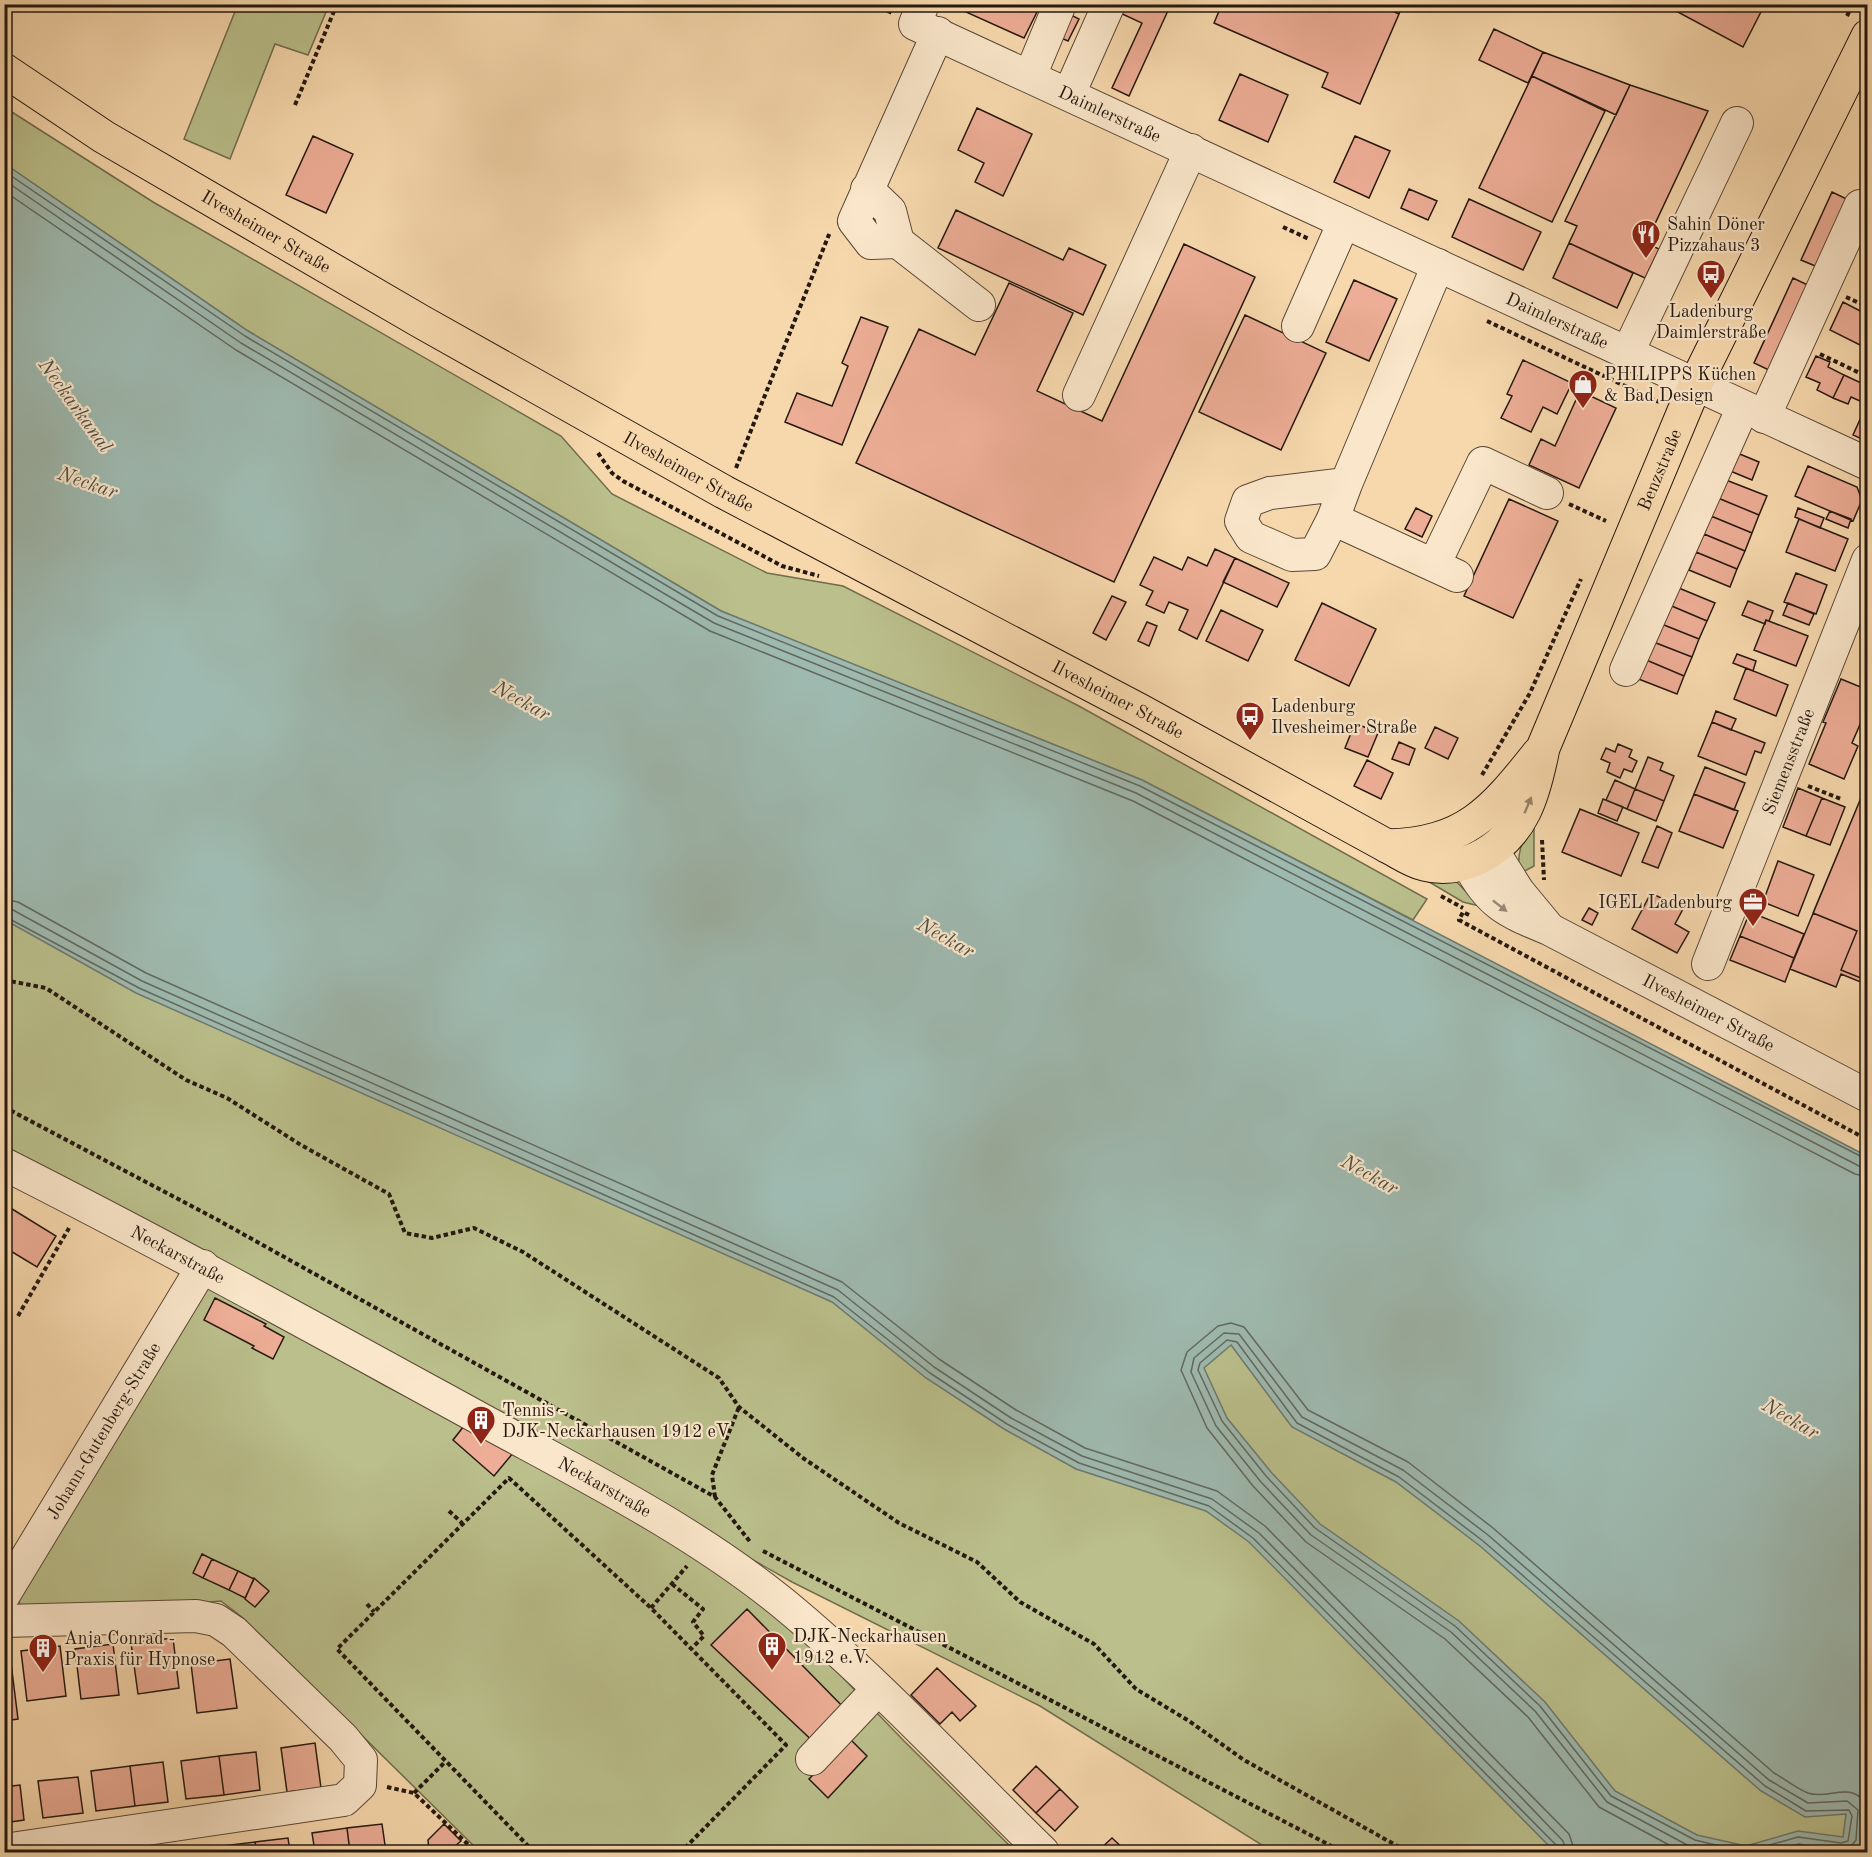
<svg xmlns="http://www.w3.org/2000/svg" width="1872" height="1857" font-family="'Old Standard TT',serif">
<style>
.green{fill:#babf8b;stroke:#706c4d;stroke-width:1.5}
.water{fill:#9eb9af;stroke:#6e796f;stroke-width:1.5;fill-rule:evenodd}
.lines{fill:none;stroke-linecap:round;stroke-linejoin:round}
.shore{stroke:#62685f;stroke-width:1.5}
.building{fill:#edad96;stroke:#25180f;stroke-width:1.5}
.minor-casing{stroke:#5a4836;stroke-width:34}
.major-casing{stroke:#25180f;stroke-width:35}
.path{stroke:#25180f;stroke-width:4;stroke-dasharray:4.5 3;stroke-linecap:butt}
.minor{stroke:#fae6ca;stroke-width:32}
.major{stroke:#f7d8ad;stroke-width:33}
.oneway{fill:#988266}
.oneway2{fill:#9a8976}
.labels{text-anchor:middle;stroke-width:4.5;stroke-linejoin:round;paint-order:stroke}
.street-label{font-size:18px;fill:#25180f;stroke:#fae6ca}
.poi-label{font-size:18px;fill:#25180f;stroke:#fae6ca;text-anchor:start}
.water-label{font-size:20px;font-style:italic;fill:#4f5047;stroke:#fae6ca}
</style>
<rect width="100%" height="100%" fill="#f7d8ad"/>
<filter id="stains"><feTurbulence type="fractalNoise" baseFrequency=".00333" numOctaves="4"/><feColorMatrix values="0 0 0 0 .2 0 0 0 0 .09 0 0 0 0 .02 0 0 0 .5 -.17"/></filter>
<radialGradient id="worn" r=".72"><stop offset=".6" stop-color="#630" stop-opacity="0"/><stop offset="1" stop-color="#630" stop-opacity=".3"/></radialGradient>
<!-- green -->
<path class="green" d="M238,4L329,5L308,55L275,44L230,159L184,139Z
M4,107L153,202L561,436L612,494L767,573L843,586L1077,705L1427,899L1413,920L1142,780L721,611L248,331L5,164Z
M4,565L1867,1339V1852H1273L1040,1706L792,1582L568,1455L5,1151Z
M1534,824V866L1519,874C1517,853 1521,840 1534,824Z
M1409,870L1456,881L1479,906L1463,902Z
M197,1277L384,1385L464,1426L636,1522L768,1600L904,1741L1011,1847L1006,1852H480L243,1618L221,1601L35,1616L20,1608L19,1596Z"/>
<!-- water -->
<path class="water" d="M5,164L248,331L721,611L1142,780L1867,1156V1852H1555L1249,1542L1206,1511L1076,1469L1004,1429L926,1378L832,1302L136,993L5,920ZM1231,1345L1292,1427L1396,1482L1480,1546L1761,1791L1805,1817L1846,1814L1843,1837L1798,1831L1746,1846L1697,1835L1615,1791L1545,1702L1459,1621L1320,1524L1271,1472L1227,1418L1204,1368Z"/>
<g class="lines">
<!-- shore -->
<path class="shore" d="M4,171L245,336L718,616L1140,786L1868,1160
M4,180L241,343L714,623L1136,793L1859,1166L1868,1168
M4,191L236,350L710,631L1133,801L1855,1174L1868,1177
M4,899L18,902L146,973L842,1282L939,1359L1016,1410L1085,1448L1217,1491L1265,1526L1569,1834L1575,1852
M4,908L13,910L142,981L838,1290L934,1367L1011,1418L1082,1456L1212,1499L1259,1533L1517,1793L1563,1841L1566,1852
M4,916L139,988L834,1297L930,1373L1007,1424L1079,1463L1209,1506L1253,1538L1557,1846L1559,1852
M1227,1340L1237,1342L1297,1423L1399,1477L1483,1541L1765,1786L1806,1811L1849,1810L1852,1816L1848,1841L1841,1843L1798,1837L1745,1852L1695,1840L1611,1796L1540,1706L1455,1626L1315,1528L1266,1476L1222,1421L1198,1370L1200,1363Z
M1682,1852L1599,1807L1528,1717L1445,1639L1306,1542L1253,1486L1207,1428L1181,1370L1187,1352L1218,1326L1231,1323L1244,1327L1308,1410L1408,1462L1493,1528L1774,1773C1785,1779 1796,1788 1808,1793C1829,1801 1856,1777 1868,1810
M1714,1852L1691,1847L1607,1802L1535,1711L1451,1632L1311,1535L1261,1482L1216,1426L1191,1372L1194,1358L1224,1333L1239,1334L1302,1417L1403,1470L1488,1535L1769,1780L1808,1803L1847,1801L1858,1810L1856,1840L1849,1849L1840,1851L1799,1844L1771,1852"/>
</g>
<!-- building -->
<path class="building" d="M959,4H1041L1024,38L957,8Z
M1119,4H1171L1129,96L1112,88L1142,23L1116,11Z
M1222,4H1378L1399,14L1360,104L1322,87L1328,73L1214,23Z
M1378,4H1403L1399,14Z
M1663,4H1765L1743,47Z
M1069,14L1079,19L1068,41L1059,37Z
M1494,29L1543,52L1528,83L1479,60Z
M1543,52L1630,85L1616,115L1532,76Z
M1240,74L1288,95L1268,142L1219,120Z
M1532,76L1605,111L1552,222L1479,188Z
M1630,85L1708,111L1646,243L1659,249L1645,278L1569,243L1577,226L1565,221Z
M977,108L1032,134L1003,196L975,182L984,163L958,150Z
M313,136L353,154L326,213L286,195Z
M1355,136L1390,151L1369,198L1334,182Z
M1409,189L1437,201L1428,220L1401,208Z
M1832,192L1851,201L1820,268L1801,260Z
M1469,199L1541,232L1523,270L1452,237Z
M956,210L1063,260L1069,248L1106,265L1083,315L938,248Z
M1569,243L1633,273L1617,308L1553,278Z
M1184,244L1255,277L1114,582L856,463L919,329L975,355L1009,283L1073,313L1037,391L1102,421Z
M1793,278L1812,287L1773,372L1754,363Z
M1354,280L1397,299L1369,361L1326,342Z
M1843,302L1868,315V329L1860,345L1830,330Z
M1245,315L1326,353L1281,450L1199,412Z
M861,317L888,327L842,445L785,422L797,393L832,406L848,366L842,363Z
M1816,356L1830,362L1828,367L1844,375L1833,398L1817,390L1820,383L1806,377Z
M1523,360L1572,383L1557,414L1543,407L1531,432L1501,418L1512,396L1507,394Z
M1844,375L1861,383L1863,378L1868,380L1867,404L1851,397L1848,404L1833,398Z
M1580,391L1616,408L1579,488L1529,465L1541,439L1555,446Z
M1867,404L1868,432L1864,440L1853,435Z
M1730,450L1759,462L1752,480L1723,468Z
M1808,466L1857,487L1862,500L1853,521L1795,496Z
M1726,480L1767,496L1759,515L1718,498Z
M1718,498L1759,515L1752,533L1711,516Z
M1509,499L1558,521L1513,618L1464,596Z
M1416,508L1432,516L1422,537L1405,529Z
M1798,508L1824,518L1820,528L1795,517Z
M1830,511L1851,519L1848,528L1826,519Z
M1711,516L1752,533L1745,551L1704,534Z
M1799,519L1848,539L1835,571L1786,552Z
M1704,534L1745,551L1737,569L1696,552Z
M1215,549L1235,558L1197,639L1179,630L1188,610L1169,602L1164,613L1146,605L1153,591L1140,585L1154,557L1182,570L1188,557L1207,566Z
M1696,552L1737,569L1730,587L1689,570Z
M1235,558L1289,583L1277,607L1223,582Z
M1796,573L1827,585L1816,614L1784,602Z
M1674,586L1715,603L1707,621L1667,604Z
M1112,596L1126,602L1106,640L1093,633Z
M1748,601L1773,611L1769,621L1766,620L1765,624L1742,615Z
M1322,603L1376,629L1349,686L1295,660Z
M1788,603L1814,614L1809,625L1783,615Z
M1667,604L1707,621L1699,639L1659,623Z
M1221,610L1263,630L1248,661L1206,641Z
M1766,620L1808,636L1796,666L1754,650Z
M1147,622L1157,626L1149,646L1138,641Z
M1659,623L1699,639L1692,657L1651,641Z
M1651,641L1692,657L1684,676L1644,659Z
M1737,654L1756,661L1753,671L1733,663Z
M1644,659L1684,676L1677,694L1636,678Z
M1746,668L1788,685L1776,716L1734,699Z
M1841,679L1868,690V706L1852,743L1858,746L1844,779L1809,764L1826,723L1823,722Z
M1716,711L1736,719L1731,730L1712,722Z
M1712,722L1765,743L1761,753L1755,751L1746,775L1698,756Z
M1355,723L1378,733L1368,757L1345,748Z
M1435,727L1458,738L1448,759L1425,748Z
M1399,742L1415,749L1409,765L1392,759Z
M1618,744L1632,750L1629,757L1637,761L1632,772L1624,769L1620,778L1607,772L1610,763L1601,759L1606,748L1615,752Z
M1648,757L1663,763L1660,770L1674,776L1664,801L1635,789Z
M1367,760L1393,773L1381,799L1354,786Z
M1705,767L1745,783L1734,810L1694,794Z
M1615,780L1635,789L1627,809L1606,800Z
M1868,781V985L1841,974L1836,987L1790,969Z
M1868,781V981L1841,970L1857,931L1813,913Z
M1798,788L1822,798L1806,836L1783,827Z
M1635,789L1664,801L1656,821L1627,809Z
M1694,794L1738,811L1723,848L1679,831Z
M1822,798L1845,807L1830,845L1806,836Z
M1603,799L1623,807L1617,821L1598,813Z
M1580,809L1639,833L1621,876L1562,852Z
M1657,826L1672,833L1658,868L1642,862Z
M1778,861L1814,875L1798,916L1763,902Z
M1651,893L1683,909L1675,924L1689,932L1677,953L1632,929Z
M1589,908L1598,913L1592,925L1582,920Z
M1750,912L1804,934L1794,958L1740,936Z
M1740,936L1794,958L1785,982L1730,960Z
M4,1204L56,1236L37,1267L4,1247Z
M215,1298L266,1324L264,1326L284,1337L273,1359L252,1348L254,1346L204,1320Z
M464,1426L513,1453L494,1476L453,1440Z
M202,1554L212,1559L203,1578L193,1573Z
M212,1559L238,1571L229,1590L203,1578Z
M238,1571L254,1579L245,1598L229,1590Z
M254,1578L269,1591L255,1607L245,1599Z
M747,1609L851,1715L819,1747L711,1645Z
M173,1638L179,1688L138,1694L131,1643Z
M113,1644L119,1695L81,1699L75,1649Z
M60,1646L66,1696L27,1701L21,1651Z
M230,1659L237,1708L197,1713L191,1664Z
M11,1663L18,1719L4,1721V1664Z
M937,1668L976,1706L960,1721L952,1712L940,1724L911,1695Z
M849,1738L867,1756L828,1798L809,1779Z
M315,1743L321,1788L287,1792L281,1748Z
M256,1752L260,1790L224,1795L219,1756Z
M219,1756L224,1795L186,1799L181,1761Z
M163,1762L168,1802L135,1806L130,1766Z
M130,1766L135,1806L96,1811L91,1771Z
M1036,1766L1060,1789L1036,1813L1013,1790Z
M78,1777L83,1813L43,1818L38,1781Z
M20,1785L24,1820L4,1823V1787Z
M1060,1789L1078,1807L1055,1831L1036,1813Z
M382,1824L386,1852H350L347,1828Z
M444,1824L461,1841L455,1846V1852H429L428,1840Z
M347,1828L350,1852H315L312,1833Z
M288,1838L290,1852H257L255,1842Z
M1112,1838L1127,1852H1097Z
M255,1842L257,1852H224L223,1846Z"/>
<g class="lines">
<!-- minor casing -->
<g class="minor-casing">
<g id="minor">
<path id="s1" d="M923,4L915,24L1868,464"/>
<path d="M1030,76L1060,4"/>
<path d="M1069,94L1109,4"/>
<path d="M867,189L890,211L898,242L871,243L854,221L938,33"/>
<path d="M898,242L979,305"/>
<path d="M1298,326L1344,222"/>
<path d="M1627,354L1737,123"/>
<path d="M1079,395L1191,150"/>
<path d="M1764,417L1860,206"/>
<path d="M1346,484L1333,519L1315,554L1292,555L1251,537L1241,521L1248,501L1270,493L1346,484L1438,265"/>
<path d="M1333,519L1457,576"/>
<path d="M1434,565L1483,463L1547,493"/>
<path d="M1626,670L1743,407"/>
<path d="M1493,851L1518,891L1547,926"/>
<path id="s2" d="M1468,863C1489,905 1508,912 1549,929L1868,1096"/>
<path id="s3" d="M1708,964L1868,560"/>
<path id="s4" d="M4,1164C164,1245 320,1331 477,1417C581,1474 692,1529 784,1604C876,1680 958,1769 1043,1852"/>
<path id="s5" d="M4,1595L203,1266"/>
<path d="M4,1621L196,1616L216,1620L234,1632L343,1738L361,1760L360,1785L344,1800L4,1850"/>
<path d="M812,1759L878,1689"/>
</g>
</g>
<!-- major casing -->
<g class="major-casing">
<g id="major">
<path id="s6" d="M4,70L104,137L420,321L724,492L1139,710L1387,846C1399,852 1411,861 1424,864C1443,869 1461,866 1478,858C1523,836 1534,794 1543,748L1695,385L1868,36"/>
<path d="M1387,846C1465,844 1492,812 1538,754"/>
</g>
</g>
<!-- path -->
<path class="path" d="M874,4L892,13
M1847,16L1853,4
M295,105L337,4
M1283,227L1309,239
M1846,297L1868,307
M1487,321L1659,402
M1820,354L1868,377
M598,453L612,473L623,481L782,566L819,576
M736,468L830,232
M1569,504L1606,521
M1482,775L1530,693L1581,579
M1808,786L1841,799
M1542,840L1544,880
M1441,896L1463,908
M1469,915L1463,912L1459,920L1868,1140
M4,980L46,988L186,1080L227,1098L301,1145L389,1194L405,1233L432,1238L474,1228L523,1252L719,1378L739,1407L803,1458L899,1523L977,1562L1020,1602L1094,1644L1136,1689L1189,1721L1244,1760L1408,1852
M4,1107L216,1219L715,1497L751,1543
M18,1316L69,1228
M715,1497L712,1475L739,1407
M449,1511L462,1523
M763,1551L1343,1852
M672,1584L703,1609L693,1622L704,1636L691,1649
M367,1604L374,1612
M651,1608L687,1566
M387,1787L414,1793L476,1852
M414,1793L445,1762
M534,1852L337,1649L509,1478L651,1608L786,1745L681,1852"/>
<!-- minor -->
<use href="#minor" class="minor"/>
<!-- major -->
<use href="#major" class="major"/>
</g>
<!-- one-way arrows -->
<defs><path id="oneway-solid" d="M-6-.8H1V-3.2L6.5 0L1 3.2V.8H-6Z" transform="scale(1.5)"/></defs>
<use class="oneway" href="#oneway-solid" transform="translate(1528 805) rotate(-67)"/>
<use class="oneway2" href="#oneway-solid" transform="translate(1500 906) rotate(38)"/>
<!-- icons -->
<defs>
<g id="restaurant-pin" transform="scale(1.5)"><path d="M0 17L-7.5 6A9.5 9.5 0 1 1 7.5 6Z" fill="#8f2418" stroke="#fae6ca"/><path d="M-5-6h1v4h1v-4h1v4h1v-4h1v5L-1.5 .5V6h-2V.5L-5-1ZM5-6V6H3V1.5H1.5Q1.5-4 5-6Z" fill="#fff"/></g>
<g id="bus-pin" transform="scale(1.5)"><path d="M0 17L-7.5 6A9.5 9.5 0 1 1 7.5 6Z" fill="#8f2418" stroke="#fae6ca"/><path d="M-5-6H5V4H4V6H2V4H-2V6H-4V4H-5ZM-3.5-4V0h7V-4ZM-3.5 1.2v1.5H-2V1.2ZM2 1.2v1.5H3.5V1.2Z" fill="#fff"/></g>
<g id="shop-pin" transform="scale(1.5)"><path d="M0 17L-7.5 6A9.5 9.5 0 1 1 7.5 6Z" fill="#8f2418" stroke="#fae6ca"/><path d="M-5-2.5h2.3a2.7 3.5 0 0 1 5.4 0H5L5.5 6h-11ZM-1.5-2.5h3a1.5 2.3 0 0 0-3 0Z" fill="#fff"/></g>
<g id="office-pin" transform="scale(1.5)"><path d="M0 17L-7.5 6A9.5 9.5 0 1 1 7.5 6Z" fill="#8f2418" stroke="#fae6ca"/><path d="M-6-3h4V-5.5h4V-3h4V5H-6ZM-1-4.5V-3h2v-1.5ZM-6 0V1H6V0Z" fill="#fff"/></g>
<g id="building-pin" transform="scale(1.5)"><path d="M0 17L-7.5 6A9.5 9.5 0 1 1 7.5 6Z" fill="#8f2418" stroke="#fae6ca"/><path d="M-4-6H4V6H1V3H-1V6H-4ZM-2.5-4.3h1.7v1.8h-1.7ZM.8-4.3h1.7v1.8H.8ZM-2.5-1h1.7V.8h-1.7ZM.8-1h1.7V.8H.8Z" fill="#fff"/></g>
</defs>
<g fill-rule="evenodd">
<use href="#restaurant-pin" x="1646" y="234"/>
<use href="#bus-pin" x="1711" y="274"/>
<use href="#shop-pin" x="1583" y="384"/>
<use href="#bus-pin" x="1250" y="716"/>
<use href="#office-pin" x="1753" y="902"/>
<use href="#building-pin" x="481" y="1420"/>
<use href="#building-pin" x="772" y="1646"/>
<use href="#building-pin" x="43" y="1648"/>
</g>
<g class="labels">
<!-- street labels -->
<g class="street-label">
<text dy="6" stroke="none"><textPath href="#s1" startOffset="236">Daimlerstraße</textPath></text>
<text dy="6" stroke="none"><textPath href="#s6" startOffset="308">Ilvesheimer Straße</textPath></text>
<text dy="6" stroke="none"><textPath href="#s1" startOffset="729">Daimlerstraße</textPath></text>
<text dy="6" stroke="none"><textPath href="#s6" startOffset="2118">Benzstraße</textPath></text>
<text dy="6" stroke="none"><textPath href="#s6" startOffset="794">Ilvesheimer Straße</textPath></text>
<text dy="6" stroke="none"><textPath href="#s6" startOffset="1280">Ilvesheimer Straße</textPath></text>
<text dy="6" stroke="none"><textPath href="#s3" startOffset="218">Siemensstraße</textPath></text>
<text dy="6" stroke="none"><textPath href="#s2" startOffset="288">Ilvesheimer Straße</textPath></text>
<text dy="6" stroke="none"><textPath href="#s4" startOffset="196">Neckarstraße</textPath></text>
<text dy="6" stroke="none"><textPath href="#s5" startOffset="192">Johann-Gutenberg-Straße</textPath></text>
<text dy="6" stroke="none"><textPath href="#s4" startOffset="682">Neckarstraße</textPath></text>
</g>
<!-- poi labels -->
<g class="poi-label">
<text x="1667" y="230">Sahin Döner<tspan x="1667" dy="21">Pizzahaus 3</tspan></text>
<text x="1711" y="317" text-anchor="middle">Ladenburg<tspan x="1711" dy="21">Daimlerstraße</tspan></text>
<text x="1604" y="380">PHILIPPS Küchen<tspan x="1604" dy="21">&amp; Bad Design</tspan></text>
<text x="1271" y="712">Ladenburg<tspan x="1271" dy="21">Ilvesheimer Straße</tspan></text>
<text x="1732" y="908" text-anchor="end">IGEL Ladenburg</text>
<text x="502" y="1416">Tennis -<tspan x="502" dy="21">DJK-Neckarhausen 1912 eV</tspan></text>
<text x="793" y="1642">DJK-Neckarhausen<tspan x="793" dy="21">1912 e.V.</tspan></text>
<text x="64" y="1644">Anja Conrad -<tspan x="64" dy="21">Praxis für Hypnose</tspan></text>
</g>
<!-- water labels -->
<g class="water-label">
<text transform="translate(76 405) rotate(54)" y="7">Neckarkanal</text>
<text transform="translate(88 482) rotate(19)" y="7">Neckar</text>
<text transform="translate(522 700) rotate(29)" y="7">Neckar</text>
<text transform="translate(946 937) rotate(29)" y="7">Neckar</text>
<text transform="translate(1370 1174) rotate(29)" y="7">Neckar</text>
<text transform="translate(1791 1418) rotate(30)" y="7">Neckar</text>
</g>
</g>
<!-- margin -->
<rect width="1872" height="1857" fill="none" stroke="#f7d8ad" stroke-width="24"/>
<rect x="6" y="6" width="1860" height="1845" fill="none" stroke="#25180f" stroke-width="3"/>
<rect x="12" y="12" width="1848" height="1833" fill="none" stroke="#25180f" stroke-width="1.5"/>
<rect width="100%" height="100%" filter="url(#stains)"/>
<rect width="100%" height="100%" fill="url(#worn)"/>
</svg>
